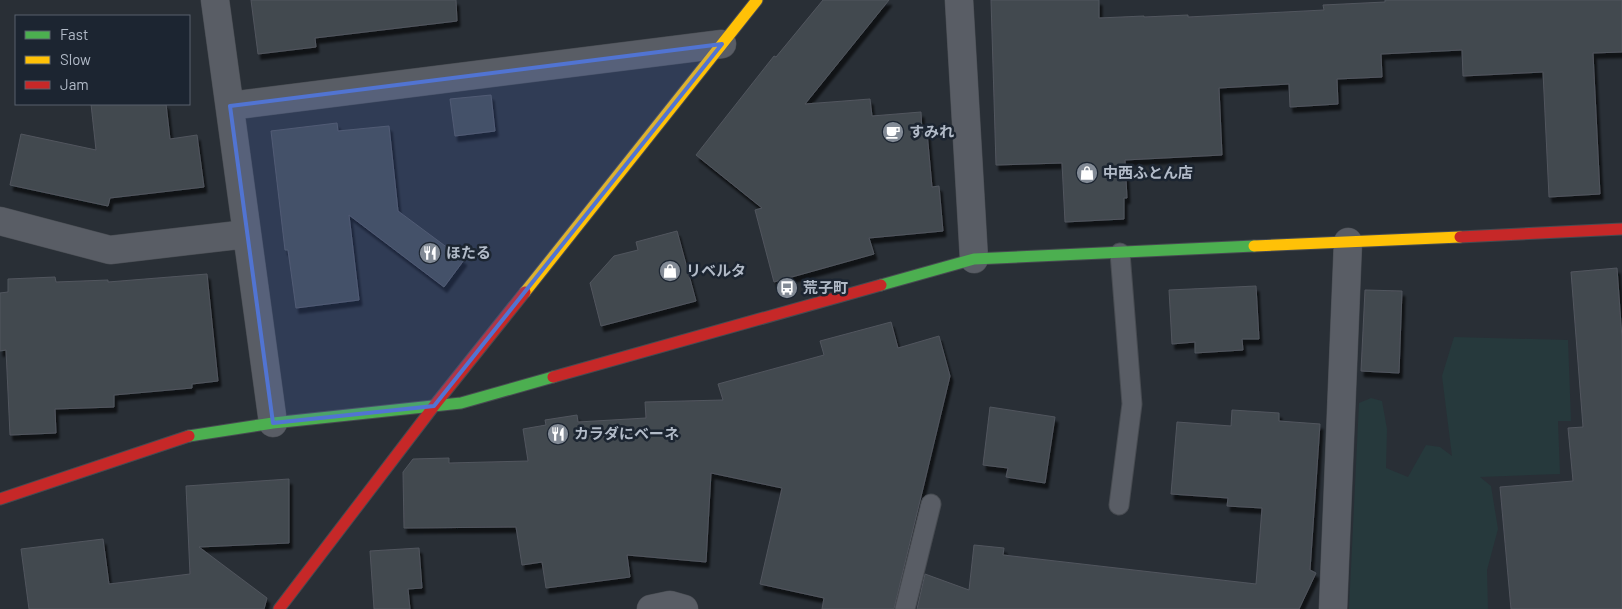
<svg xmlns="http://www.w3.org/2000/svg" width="1622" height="609" font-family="Barlow,'Noto Sans JP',sans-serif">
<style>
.green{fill:#26393c}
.building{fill:#43484f;stroke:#51565e;filter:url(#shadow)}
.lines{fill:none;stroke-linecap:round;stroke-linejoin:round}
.lane-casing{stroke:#474b51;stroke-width:21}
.street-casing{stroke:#474b51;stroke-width:29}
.fast-casing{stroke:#474b51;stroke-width:13}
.slow-casing{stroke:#474b51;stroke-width:13}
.jam-casing{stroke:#474b51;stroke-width:13}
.lane{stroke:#595d65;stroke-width:19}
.street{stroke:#595d65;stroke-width:28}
.fast{stroke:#4caf50;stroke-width:11}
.slow{stroke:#ffc107;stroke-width:11}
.jam{stroke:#c62828;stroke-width:11}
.marked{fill:#5174d2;fill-opacity:0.2;stroke:#5174d2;stroke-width:4;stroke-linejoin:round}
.labels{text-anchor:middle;stroke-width:5;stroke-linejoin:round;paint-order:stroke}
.poi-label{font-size:15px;font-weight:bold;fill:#b2bbc8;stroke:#1c2531;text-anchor:start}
</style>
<defs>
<filter id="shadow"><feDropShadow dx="3" dy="5.5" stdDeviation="1" flood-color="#0009"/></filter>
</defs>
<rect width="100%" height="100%" fill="#292f36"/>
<!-- green -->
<path class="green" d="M1454,337L1568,340L1571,421H1558L1560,474L1480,477L1491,486L1498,529L1487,570L1488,609H1349L1359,403L1371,398L1382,401L1387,429L1386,468L1408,477L1426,445L1440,447L1452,456L1442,376Z"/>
<!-- building -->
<path class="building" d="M251,0H456L457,21L315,38L316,47L258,54Z
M823,0H889L805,104L870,99L872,116L921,112L922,132H927L932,187L939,186L943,231L869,238L874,254L774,282L755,210L762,208L696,155L774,56L776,57Z
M991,0H1099V18L1144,16V17L1188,15V17L1324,10L1323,5L1385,2V0H1622V52L1593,53L1600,194L1549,197L1543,72L1463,76L1462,50L1381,54L1382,77L1337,79L1338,104L1290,107L1289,84L1219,88L1222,155L1125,160L1127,198H1124V219L1065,222L1062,163L996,165Z
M491,95L495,131L455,136L450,99Z
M91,104H166L170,139L197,135L204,187L110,198L108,206L10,185L21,134L96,150Z
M337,123L338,131L389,126L398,211L464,260L444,287L349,215L359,300L296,308L288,250H285L271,131Z
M677,231L696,301L601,326L590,283L614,256L638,250L636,242Z
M1617,268L1622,338V609H1511L1500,487L1573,481L1568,428L1583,427L1571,272Z
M207,274L218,381L192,384V388L114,395V407L55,409L56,433L10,435L6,350L0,351V293L8,292V279L55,277L56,282L108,280V282Z
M1256,286L1259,339H1242L1243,350L1195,353V342L1172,344L1169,290Z
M1365,290L1402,291L1399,373L1361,371Z
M891,322L898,348L939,336L950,376L894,609H822L824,598L760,584L782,488L711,473L706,562L627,555L630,577L546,588L542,562L522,565L516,527L404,528L403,472L413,459L449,458V463L528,461L523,429L546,425L545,420L577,415L578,422L646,418L645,402L723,400L718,384L824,355L820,341Z
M990,407L1055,417L1045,483L1006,477L1008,468L983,465Z
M1232,410L1279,413V421L1320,424L1310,570L1316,573L1299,609H917L925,574L969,590L974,545L1004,548L1003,555L1256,584L1262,508L1227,506L1228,498L1171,494L1177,422L1231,426Z
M289,479V543L199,547L267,598L264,609H29L21,549L103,539L109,584L190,574L186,486Z
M419,548L422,588L408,589L410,609H374L370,551Z"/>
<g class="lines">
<!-- lane casing -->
<g class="lane-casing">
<path id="lane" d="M1119,505L1132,404L1120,253
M905,609L931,504"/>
</g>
<!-- street casing -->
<g class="street-casing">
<path id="street" d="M215,0L273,423
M959,0L974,259
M230,106L722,44
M0,221L110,250L247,234
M651,609L670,605L684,609
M1333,609L1348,242"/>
</g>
<!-- fast casing -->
<g class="fast-casing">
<path id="fast" d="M881,285L974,259L1254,246
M189,436L273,423L461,403L553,377"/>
</g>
<!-- slow casing -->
<g class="slow-casing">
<path id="slow" d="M1254,246L1460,237
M525,292L757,0"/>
</g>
<!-- jam casing -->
<g class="jam-casing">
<path id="jam" d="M1460,237L1622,229
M553,377L881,285
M0,499L189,436
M279,609L434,406L525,292"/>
</g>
<!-- lane -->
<use href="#lane" class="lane"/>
<!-- street -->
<use href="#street" class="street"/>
<!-- fast -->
<use href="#fast" class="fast"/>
<!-- slow -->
<use href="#slow" class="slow"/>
<!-- jam -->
<use href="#jam" class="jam"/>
</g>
<!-- marked area -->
<path class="marked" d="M722,44L434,406L273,423L230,106Z"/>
<!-- icons -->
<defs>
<g id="cafe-disc" transform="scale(1.125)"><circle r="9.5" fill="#828a95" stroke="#1c2531"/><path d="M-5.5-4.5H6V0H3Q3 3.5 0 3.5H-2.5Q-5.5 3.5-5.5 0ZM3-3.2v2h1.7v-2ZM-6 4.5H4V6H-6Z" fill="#fff"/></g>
<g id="shop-disc" transform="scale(1.125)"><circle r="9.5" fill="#828a95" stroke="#1c2531"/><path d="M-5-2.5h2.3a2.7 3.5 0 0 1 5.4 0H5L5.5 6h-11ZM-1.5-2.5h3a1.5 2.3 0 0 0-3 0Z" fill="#fff"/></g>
<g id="restaurant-disc" transform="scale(1.125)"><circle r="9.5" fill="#828a95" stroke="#1c2531"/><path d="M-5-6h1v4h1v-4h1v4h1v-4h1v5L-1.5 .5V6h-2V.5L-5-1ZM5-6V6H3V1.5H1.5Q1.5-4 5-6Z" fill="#fff"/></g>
<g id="bus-disc" transform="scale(1.125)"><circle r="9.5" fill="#828a95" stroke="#1c2531"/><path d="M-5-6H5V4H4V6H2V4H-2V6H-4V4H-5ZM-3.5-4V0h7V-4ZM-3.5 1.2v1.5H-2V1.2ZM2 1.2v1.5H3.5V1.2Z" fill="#fff"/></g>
</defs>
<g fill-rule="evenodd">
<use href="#cafe-disc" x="893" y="132"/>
<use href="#shop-disc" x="1087" y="173"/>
<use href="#restaurant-disc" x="430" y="253"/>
<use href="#shop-disc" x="670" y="271"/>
<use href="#bus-disc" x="787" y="288"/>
<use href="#restaurant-disc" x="558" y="434"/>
</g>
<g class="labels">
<!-- poi labels -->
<g class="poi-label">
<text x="909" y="137">すみれ</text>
<text x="1103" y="178">中西ふとん店</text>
<text x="446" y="258">ほたる</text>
<text x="686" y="276">リベルタ</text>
<text x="803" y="293">荒子町</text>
<text x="574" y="439">カラダにベーネ</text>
</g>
</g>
<!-- legend -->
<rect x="15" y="15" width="175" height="90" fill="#1c2531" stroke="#58616d"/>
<rect x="25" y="31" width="25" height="8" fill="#4caf50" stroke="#58616d"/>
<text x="60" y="40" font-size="15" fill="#b2bbc8">Fast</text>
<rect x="25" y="56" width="25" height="8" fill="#ffc107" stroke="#58616d"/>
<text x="60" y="65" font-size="15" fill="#b2bbc8">Slow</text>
<rect x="25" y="81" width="25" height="8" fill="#c62828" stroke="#58616d"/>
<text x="60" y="90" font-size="15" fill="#b2bbc8">Jam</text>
</svg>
